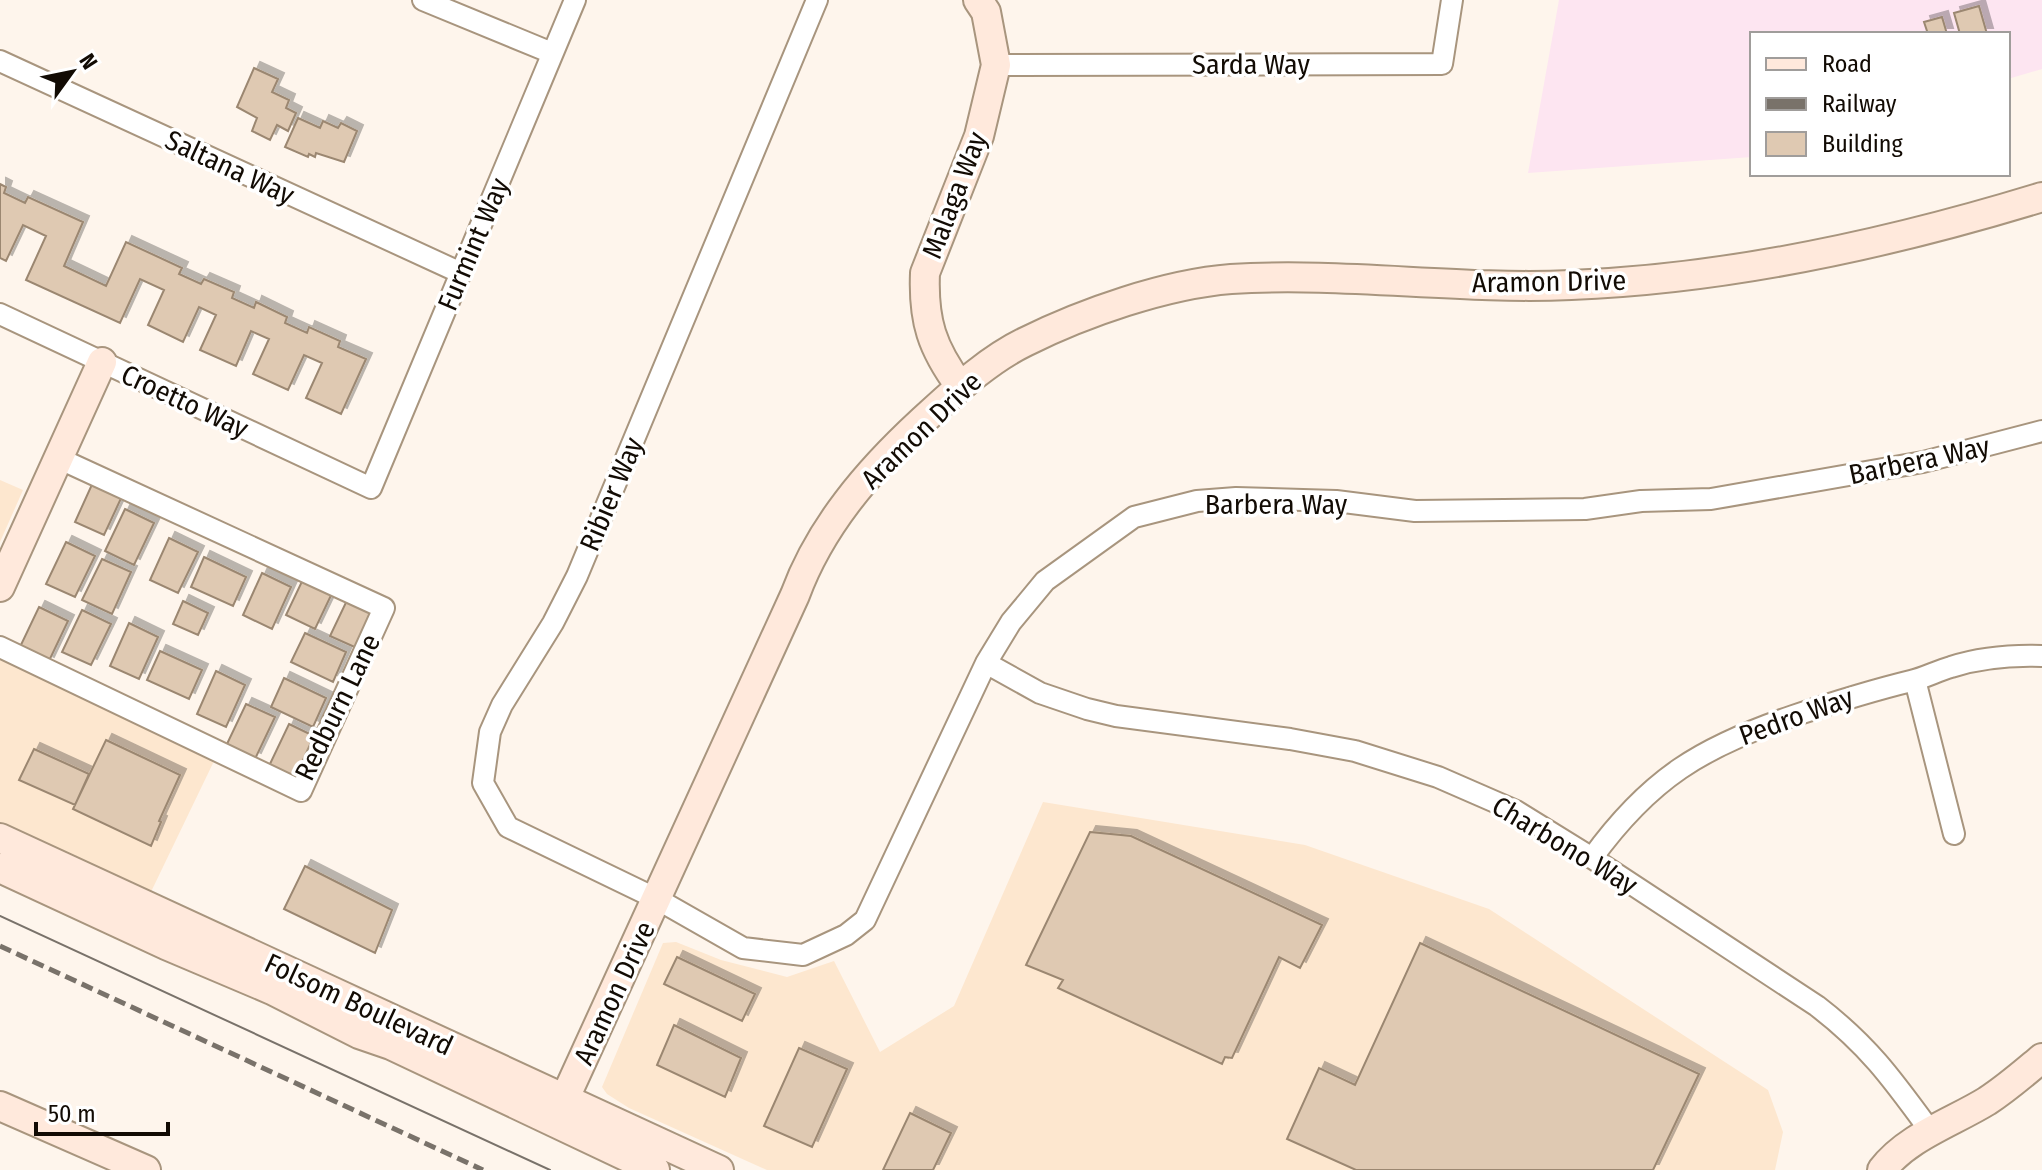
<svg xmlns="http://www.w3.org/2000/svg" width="2042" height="1170" font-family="'Fira Sans Condensed',sans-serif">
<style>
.built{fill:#fde7cf}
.education{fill:#fde5f1}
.building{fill:#dfc9b2;stroke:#9b8771;stroke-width:2;filter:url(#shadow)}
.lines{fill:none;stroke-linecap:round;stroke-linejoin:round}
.street-casing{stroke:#a8957e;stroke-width:24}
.secondary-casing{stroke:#a8957e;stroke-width:32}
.street{stroke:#fff;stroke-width:20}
.secondary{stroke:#ffe9dc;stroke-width:28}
.tram{stroke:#79726a;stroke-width:2}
.rail{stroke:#79726a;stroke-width:5;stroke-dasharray:12 6;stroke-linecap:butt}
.labels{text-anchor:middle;stroke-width:7;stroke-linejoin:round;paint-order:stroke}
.street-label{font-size:28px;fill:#120b04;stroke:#fff}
</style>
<defs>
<filter id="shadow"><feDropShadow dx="6" dy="-6" stdDeviation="0" flood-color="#0004"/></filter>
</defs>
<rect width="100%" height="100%" fill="#fef5ec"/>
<!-- built -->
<path class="built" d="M0,480L23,490L0,542Z
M0,658L215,759L149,896L0,826Z
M1043,802L1305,845L1489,909L1768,1090L1783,1132L1775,1170H767L629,1108L607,1094L602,1087L663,943L676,942L721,960L787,977L834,961L880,1052L954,1006Z"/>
<!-- education -->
<path class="education" d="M1559,0H2042V69L2008,79V34H1752V157L1528,173Z"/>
<!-- building -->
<path class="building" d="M1979,6L1987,34H1960L1954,13Z
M1942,17L1947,34H1928L1924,22Z
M254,68L278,79L272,92L289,100L286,108L296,113L288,131L277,125L270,140L252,131L257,118L237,107Z
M298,118L320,128L323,121L338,128L341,123L357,131L344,162L316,153L315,157L309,154L308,157L285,147Z
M0,184L6,187L4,193L25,203L28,197L83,222L64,266L106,286L126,242L182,268L179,274L201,284L204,279L234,292L232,298L254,308L256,302L287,317L285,323L307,333L309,327L340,341L338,347L366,359L341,414L306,398L322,363L304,355L288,390L253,374L269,339L251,331L236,366L200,350L216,315L199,307L183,342L148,325L164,290L140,279L120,323L26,280L46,236L23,225L6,261L0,258Z
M94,480L123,494L104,535L75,522Z
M125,509L154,523L134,565L105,551Z
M169,538L198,552L178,593L150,580Z
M66,542L95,556L75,597L46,584Z
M204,557L246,577L233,606L191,587Z
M102,559L131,572L112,614L82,600Z
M262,573L291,587L272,629L243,615Z
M306,573L335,587L315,629L286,615Z
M350,594L379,608L359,649L330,636Z
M183,601L208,613L198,635L173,624Z
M39,607L68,621L48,663L19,649Z
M82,610L111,624L91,665L62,652Z
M129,623L158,637L139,679L110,666Z
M305,633L346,652L333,682L291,662Z
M160,651L202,670L189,699L147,680Z
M216,671L245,685L226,727L197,714Z
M284,678L326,698L313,727L271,707Z
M246,704L275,717L255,759L226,746Z
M289,724L318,738L298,779L269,766Z
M106,740L180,775L159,821L161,822L151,846L73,809Z
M34,749L89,774L75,805L19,780Z
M1090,832L1131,836L1322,925L1300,968L1279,957L1232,1058L1225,1057L1222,1064L1058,988L1063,980L1026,965Z
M305,866L392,910L375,953L284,909Z
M1420,943L1699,1074L1653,1170H1356L1287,1139L1319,1068L1355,1085Z
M677,957L755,994L742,1021L664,984Z
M674,1025L741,1058L725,1097L657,1065Z
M799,1048L847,1069L812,1147L764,1126Z
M910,1113L951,1133L933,1170H883Z"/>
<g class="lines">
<!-- street casing -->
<g class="street-casing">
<path id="street" d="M423,0L552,53
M817,0L577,576L553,623L502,705L490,732L483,783L508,827L657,899L743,948L803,955L846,935L865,920L986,663L1011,622L1045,581L1134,517L1197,501L1236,498L1336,501L1415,511L1585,509L1641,501L1711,499L1923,462L2042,431
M0,61L461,273
M996,65L1442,64L1452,0
M0,314L371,488L575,0
M0,647L301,791L384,608L58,458
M986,663L1040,693L1087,709L1116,716L1290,739L1355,751L1438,777L1516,811L1592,858L1817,1006C1869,1046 1893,1080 1931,1132
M1915,680L1954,834
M1592,858C1650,778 1702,747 1793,716C1832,703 1870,691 1911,681C1924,678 1937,671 1951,667C1979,658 2012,655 2042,656"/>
</g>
<!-- secondary casing -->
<g class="secondary-casing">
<path id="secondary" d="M960,386C932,348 923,321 925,273L979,136L996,65L986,12L978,0
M0,587L102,362
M0,838L719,1170
M0,868L166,945L272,990L359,1034L391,1045L655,1170
M0,1106L146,1170
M554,1122L795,595C820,527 868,471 921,422C953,393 986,361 1025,342C1083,313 1166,284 1231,279C1344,272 1458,290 1571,285C1729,279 1892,243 2042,197
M1882,1170C1907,1137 1953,1122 1987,1101C2007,1088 2024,1073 2042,1058"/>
</g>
<!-- street -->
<use href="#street" class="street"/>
<!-- secondary -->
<use href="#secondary" class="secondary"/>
<!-- tram -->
<path class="tram" d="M0,916L550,1170"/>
<!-- rail -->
<path class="rail" d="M0,946L483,1170"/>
</g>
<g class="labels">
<!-- street labels -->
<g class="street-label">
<text x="1251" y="74">Sarda Way</text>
<text transform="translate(230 167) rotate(25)" y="10">Saltana Way</text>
<text transform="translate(954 195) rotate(-69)" y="10">Malaga Way</text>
<text transform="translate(473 244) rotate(-67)" y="10">Furmint Way</text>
<text transform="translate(1549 281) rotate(-1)" y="10">Aramon Drive</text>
<text transform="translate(185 401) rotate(25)" y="10">Croetto Way</text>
<text transform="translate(921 430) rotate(-44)" y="10">Aramon Drive</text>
<text transform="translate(1919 460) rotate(-12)" y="10">Barbera Way</text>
<text transform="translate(611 494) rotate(-67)" y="10">Ribier Way</text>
<text x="1276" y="514">Barbera Way</text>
<text transform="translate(337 707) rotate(-64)" y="10">Redburn Lane</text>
<text transform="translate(1796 716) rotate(-20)" y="10">Pedro Way</text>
<text transform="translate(1565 845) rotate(31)" y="10">Charbono Way</text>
<text transform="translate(614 993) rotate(-65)" y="10">Aramon Drive</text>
<text transform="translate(359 1004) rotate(25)" y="10">Folsom Boulevard</text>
</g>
</g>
<!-- legend -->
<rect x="1750" y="32" width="260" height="144" fill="#ffffff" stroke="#a09d9b" stroke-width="2"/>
<rect x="1766" y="58" width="40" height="12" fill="#ffe9dc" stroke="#a09d9b" stroke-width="2"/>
<text x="1822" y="72" font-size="24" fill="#120b04">Road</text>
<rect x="1766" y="98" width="40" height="12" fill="#79726a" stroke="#a09d9b" stroke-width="2"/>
<text x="1822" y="112" font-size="24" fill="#120b04">Railway</text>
<rect x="1766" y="132" width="40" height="24" fill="#dfc9b2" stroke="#a09d9b" stroke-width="2"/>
<text x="1822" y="152" font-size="24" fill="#120b04">Building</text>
<!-- north arrow -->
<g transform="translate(72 72) rotate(57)" stroke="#ffffff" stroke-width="6" paint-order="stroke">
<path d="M0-6L14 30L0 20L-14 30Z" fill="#120b04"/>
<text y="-12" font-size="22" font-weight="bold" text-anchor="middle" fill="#120b04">N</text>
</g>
<!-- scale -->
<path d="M36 1122v12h132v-12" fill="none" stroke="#120b04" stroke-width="4"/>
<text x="48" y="1122" font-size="24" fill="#120b04" stroke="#ffffff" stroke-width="6" paint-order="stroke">50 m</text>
</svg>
